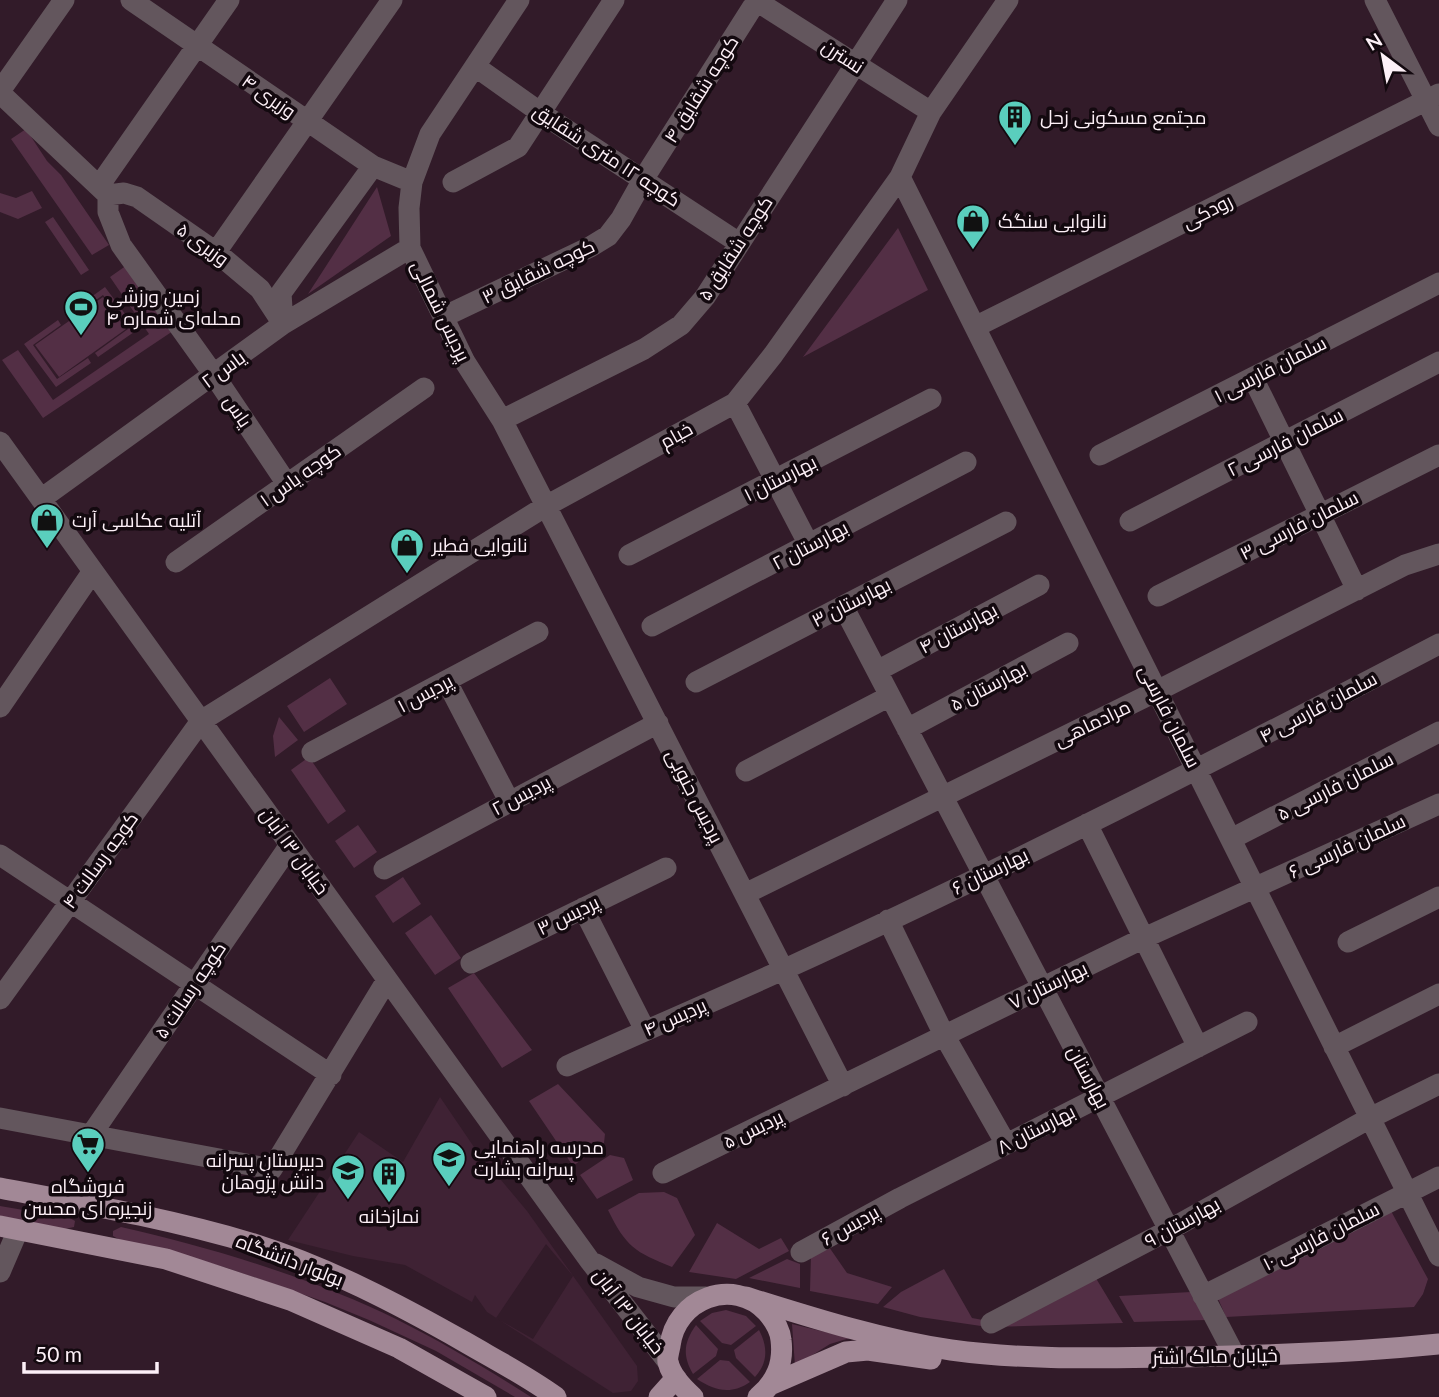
<svg xmlns="http://www.w3.org/2000/svg" width="1439" height="1397" font-family="Lato,Cairo,sans-serif">
<style>
.built{fill:#3f2234;fill-rule:evenodd}
.green{fill:#532f45}
.lines{fill:none;stroke-linecap:round;stroke-linejoin:round}
.minor{stroke:#63565d;stroke-width:21}
.major{stroke:#a28896;stroke-width:21}
.labels{text-anchor:middle;stroke-width:7;stroke-linejoin:round;paint-order:stroke}
.street-label{font-size:19px;fill:#fdf0f7;stroke:#13090f}
.poi-label{font-size:19px;fill:#fdf0f7;stroke:#13090f;text-anchor:start}
</style>
<rect width="100%" height="100%" fill="#321b29"/>
<!-- built -->
<path class="built" d="M440,1097L476,1150L527,1211L637,1366L638,1381L631,1391L613,1393L487,1312L475,1295L472,1302L405,1265L353,1256L288,1240L359,1132L403,1162ZM546,1244L573,1276L533,1339L496,1318Z"/>
<!-- green -->
<path class="green" d="M26,129L47,161L61,175L109,245L92,255L11,139Z
M377,187L391,236L308,294Z
M32,191L42,208L18,219L0,212V193L16,198Z
M53,217L89,270L81,275L45,222Z
M898,228L928,290L803,357Z
M127,265L173,331L43,418L2,360L18,350L53,400L149,334L110,277Z
M105,287L137,330L98,357L95,353L128,329L103,295L69,319L66,315Z
M103,297L126,329L59,377L35,345Z
M58,320L61,325L33,345L57,379L88,358L91,363L56,387L24,344Z
M330,678L347,704L304,732L287,706Z
M279,717L298,740L275,757L273,736Z
M309,757L346,811L328,824L291,770Z
M358,825L377,852L354,868L335,841Z
M403,877L421,904L393,923L375,896Z
M431,915L461,958L435,975L405,933Z
M474,973L532,1050L502,1068L448,988Z
M558,1084L605,1134L604,1143L573,1166L529,1101Z
M610,1155L624,1158L633,1180L597,1199L580,1175Z
M664,1192L677,1198L695,1235L672,1267C635,1252 626,1247 608,1210L639,1193Z
M0,1206L70,1218L75,1221L74,1227L65,1229L0,1216Z
M1391,1211L1428,1279L1423,1294L1414,1307L1226,1317L1217,1296Z
M717,1223L759,1249L781,1238L789,1251L736,1279L689,1272Z
M121,1227C210,1247 315,1279 396,1319C442,1342 487,1369 531,1397H515L436,1351L369,1320L325,1302L227,1268L169,1251L122,1241L113,1236V1231Z
M829,1247L847,1273L892,1287L878,1304L810,1291L811,1255Z
M787,1259L800,1264V1288L749,1278Z
M944,1269L972,1318L983,1320L981,1326L920,1317L883,1307L901,1292Z
M1094,1275L1123,1323L991,1327Z
M1191,1292L1206,1320L1134,1322L1119,1296Z
M726,1310L746,1316L756,1326L731,1345L722,1343L700,1321L712,1313Z
M792,1324L850,1338L830,1344L795,1366Z
M696,1325L718,1349L716,1356L693,1374C682,1355 684,1342 696,1325Z
M759,1330C768,1347 768,1363 755,1377L736,1358L734,1350Z
M720,1360L729,1361L750,1382C731,1395 715,1391 697,1379Z"/>
<g class="lines">
<!-- minor -->
<path class="minor" d="M131,0L373,166L412,182
M519,0L430,134L412,182L409,208L410,248L465,362L502,420L843,1086
M755,0L931,112
M1375,0L1439,126
M476,67L541,113L739,243
M0,91L64,0
M0,93L108,195L124,193L137,197L216,252L260,289L283,324L281,293L373,166
M900,177L1439,1256
M453,182L518,147L614,0
M99,186L229,0
M108,195V212L121,245L214,375L287,484
M216,252L392,0
M443,317L590,247L608,236L621,219L644,178L757,0
M975,327L1439,94
M1253,378L1357,590
M735,403L809,545
M502,420L644,349L681,325L705,297L897,0
M0,442L590,1261L668,1362
M1100,455L1439,283
M41,499L283,324L410,248
M1130,521L1439,362
M629,555L931,399
M176,562L424,388
M1158,596L1439,455
M843,606L1235,1356
M652,626L966,462
M877,671L1039,585
M447,682L509,801
M696,682L1006,522
M0,707L93,571
M907,729L1068,643
M312,752L538,632
M746,771L890,696
M1087,824L1198,1047
M1231,839L1439,732
M0,855L331,1075
M384,869L658,723
M745,894L1157,691L1405,565L1439,554
M583,908L645,1030
M888,920L944,1035L1006,1144
M1348,942L1439,897
M471,963L666,868
M0,999L201,721L546,506L735,403L773,355L900,177L931,112L1008,0
M1334,1047L1439,994
M567,1066C639,1033 712,1002 785,969C1006,868 1223,757 1439,644
M0,1118L272,1169L387,980
M91,1135L290,845
M663,1173L1144,938L1439,804
M801,1252L900,1198L1247,1022
M596,1264L638,1287L674,1297H706
M0,1272L18,1230
M1203,1296L1439,1177
M991,1323L1169,1230L1370,1118L1439,1084"/>
<!-- major -->
<path class="major" d="M0,1188C85,1204 171,1219 254,1244C327,1267 398,1304 465,1342C496,1360 527,1376 556,1397
M0,1226L166,1259L290,1300L399,1348L486,1397
M746,1297C813,1318 882,1340 951,1350C1023,1360 1096,1358 1169,1357C1260,1356 1349,1353 1439,1344
M772,1384L846,1352L868,1350L931,1359
M659,1397L676,1378
M693,1397C683,1388 671,1376 668,1362C667,1358 669,1351 670,1346C675,1299 733,1276 767,1312C774,1320 780,1329 781,1340C784,1364 776,1382 758,1397"/>
</g>
<!-- icons -->
<defs>
<g id="building-pin" transform="scale(1.75)"><path d="M0 17L-7.5 6A9.5 9.5 0 1 1 7.5 6Z" fill="#5acebd" stroke="#13090f"/><path d="M-4-6H4V6H1V3H-1V6H-4ZM-2.5-4.3h1.7v1.8h-1.7ZM.8-4.3h1.7v1.8H.8ZM-2.5-1h1.7V.8h-1.7ZM.8-1h1.7V.8H.8Z" fill="#111"/></g>
<g id="shop-pin" transform="scale(1.75)"><path d="M0 17L-7.5 6A9.5 9.5 0 1 1 7.5 6Z" fill="#5acebd" stroke="#13090f"/><path d="M-5-2.5h2.3a2.7 3.5 0 0 1 5.4 0H5L5.5 6h-11ZM-1.5-2.5h3a1.5 2.3 0 0 0-3 0Z" fill="#111"/></g>
<g id="stadium-pin" transform="scale(1.75)"><path d="M0 17L-7.5 6A9.5 9.5 0 1 1 7.5 6Z" fill="#5acebd" stroke="#13090f"/><path d="M0-5a6.5 5 0 1 0 0 10a6.5 5 0 1 0 0-10ZM-3.5-1.8h7v3.6h-7Z" fill="#111"/></g>
<g id="supermarket-pin" transform="scale(1.75)"><path d="M0 17L-7.5 6A9.5 9.5 0 1 1 7.5 6Z" fill="#5acebd" stroke="#13090f"/><path d="M-6-5.5h2.5l.6 2H6L4.5 2H-2.5L-4.4-4H-6ZM-1.5 3.2a1.3 1.3 0 1 0 .1 0ZM3 3.2a1.3 1.3 0 1 0 .1 0Z" fill="#111"/></g>
<g id="school-pin" transform="scale(1.75)"><path d="M0 17L-7.5 6A9.5 9.5 0 1 1 7.5 6Z" fill="#5acebd" stroke="#13090f"/><path d="M0-5L7-2L0 1L-7-2ZM-4 1L0 2.5L4 1V4Q0 6-4 4Z" fill="#111"/></g>
</defs>
<g fill-rule="evenodd">
<use href="#building-pin" x="1015" y="117"/>
<use href="#shop-pin" x="973" y="221"/>
<use href="#stadium-pin" x="81" y="307"/>
<use href="#shop-pin" x="47" y="520"/>
<use href="#shop-pin" x="407" y="545"/>
<use href="#supermarket-pin" x="88" y="1144"/>
<use href="#school-pin" x="449" y="1158"/>
<use href="#school-pin" x="348" y="1171"/>
<use href="#building-pin" x="389" y="1174"/>
</g>
<g class="labels">
<!-- street labels -->
<g class="street-label">
<text transform="translate(843 56) rotate(33)" y="7">نسترن</text>
<text transform="translate(701 89) rotate(-58)" y="7">کوچه شقایق ۴</text>
<text transform="translate(269 96) rotate(35)" y="7">وزیری ۴</text>
<text transform="translate(607 155) rotate(33)" y="7">کوچه ۱۲ متری شقایق</text>
<text transform="translate(1207 211) rotate(-27)" y="7">رودکی</text>
<text transform="translate(203 244) rotate(36)" y="7">وزیری ۵</text>
<text transform="translate(735 248) rotate(-57)" y="7">کوچه شقایق ۵</text>
<text transform="translate(538 271) rotate(-26)" y="7">کوچه شقایق ۳</text>
<text transform="translate(441 311) rotate(64)" y="7">پردیس شمالی</text>
<text transform="translate(223 369) rotate(-36)" y="7">یاس ۲</text>
<text transform="translate(1270 369) rotate(-27)" y="7">سلمان فارسی ۱</text>
<text transform="translate(238 411) rotate(56)" y="7">یاس</text>
<text transform="translate(676 435) rotate(-29)" y="7">خیام</text>
<text transform="translate(1285 442) rotate(-27)" y="7">سلمان فارسی ۲</text>
<text transform="translate(300 475) rotate(-35)" y="7">کوچه یاس ۱</text>
<text transform="translate(780 478) rotate(-27)" y="7">بهارستان ۱</text>
<text transform="translate(1299 525) rotate(-27)" y="7">سلمان فارسی ۳</text>
<text transform="translate(810 545) rotate(-28)" y="7">بهارستان ۲</text>
<text transform="translate(851 602) rotate(-27)" y="7">بهارستان ۳</text>
<text transform="translate(958 628) rotate(-28)" y="7">بهارستان ۴</text>
<text transform="translate(988 686) rotate(-28)" y="7">بهارستان ۵</text>
<text transform="translate(425 693) rotate(-28)" y="7">پردیس ۱</text>
<text transform="translate(1318 707) rotate(-28)" y="7">سلمان فارسی ۴</text>
<text transform="translate(1170 716) rotate(63)" y="7">سلمان فارسی</text>
<text transform="translate(1092 723) rotate(-26)" y="7">مرادماهی</text>
<text transform="translate(1335 786) rotate(-27)" y="7">سلمان فارسی ۵</text>
<text transform="translate(521 795) rotate(-28)" y="7">پردیس ۲</text>
<text transform="translate(695 796) rotate(63)" y="7">پردیس جنوبی</text>
<text transform="translate(1347 846) rotate(-25)" y="7">سلمان فارسی ۶</text>
<text transform="translate(295 851) rotate(54)" y="7">خیابان ۱۳ آبان</text>
<text transform="translate(100 860) rotate(-54)" y="7">کوچه رسالت ۴</text>
<text transform="translate(990 871) rotate(-26)" y="7">بهارستان ۶</text>
<text transform="translate(568 915) rotate(-26)" y="7">پردیس ۳</text>
<text transform="translate(1048 985) rotate(-26)" y="7">بهارستان ۷</text>
<text transform="translate(190 990) rotate(-56)" y="7">کوچه رسالت ۵</text>
<text transform="translate(675 1017) rotate(-24)" y="7">پردیس ۴</text>
<text transform="translate(1089 1077) rotate(62)" y="7">بهارستان</text>
<text transform="translate(753 1129) rotate(-26)" y="7">پردیس ۵</text>
<text transform="translate(1036 1129) rotate(-27)" y="7">بهارستان ۸</text>
<text transform="translate(1182 1222) rotate(-29)" y="7">بهارستان ۹</text>
<text transform="translate(850 1225) rotate(-29)" y="7">پردیس ۶</text>
<text transform="translate(1321 1236) rotate(-27)" y="7">سلمان فارسی ۱۰</text>
<text transform="translate(290 1260) rotate(21)" y="7">بولوار دانشگاه</text>
<text transform="translate(629 1311) rotate(52)" y="7">خیابان ۱۳ آبان</text>
<text transform="translate(1215 1356) rotate(-1)" y="7">خیابان مالک اشتر</text>
</g>
<!-- poi labels -->
<g class="poi-label">
<text x="1040" y="124">مجتمع مسکونی زحل</text>
<text x="998" y="228">نانوایی سنگک</text>
<text x="106" y="303">زمین ورزشی<tspan x="106" dy="22">محله‌ای شماره ۴</tspan></text>
<text x="72" y="527">آتلیه عکاسی آرت</text>
<text x="432" y="552">نانوایی فطیر</text>
<text x="474" y="1154">مدرسه راهنمایی<tspan x="474" dy="22">پسرانه بشارت</tspan></text>
<text x="324" y="1167" text-anchor="end">دبیرستان پسرانه<tspan x="324" dy="22">دانش پژوهان</tspan></text>
<text x="88" y="1193" text-anchor="middle">فروشگاه<tspan x="88" dy="22">زنجیره ای محسن</tspan></text>
<text x="389" y="1223" text-anchor="middle">نمازخانه</text>
</g>
</g>
<!-- north arrow -->
<g transform="translate(1383 56) rotate(328)" stroke="#13090f" stroke-width="5" paint-order="stroke">
<path d="M0-5L12 26L0 18L-12 26Z" fill="#fdf0f7"/>
<text y="-10" font-size="19" font-weight="bold" text-anchor="middle" fill="#fdf0f7">N</text>
</g>
<!-- scale -->
<path d="M24 1362v10h133v-10" fill="none" stroke="#fdf0f7" stroke-width="3.5"/>
<text x="35" y="1362" font-size="21" fill="#fdf0f7" stroke="#13090f" stroke-width="5" paint-order="stroke">50 m</text>
</svg>
